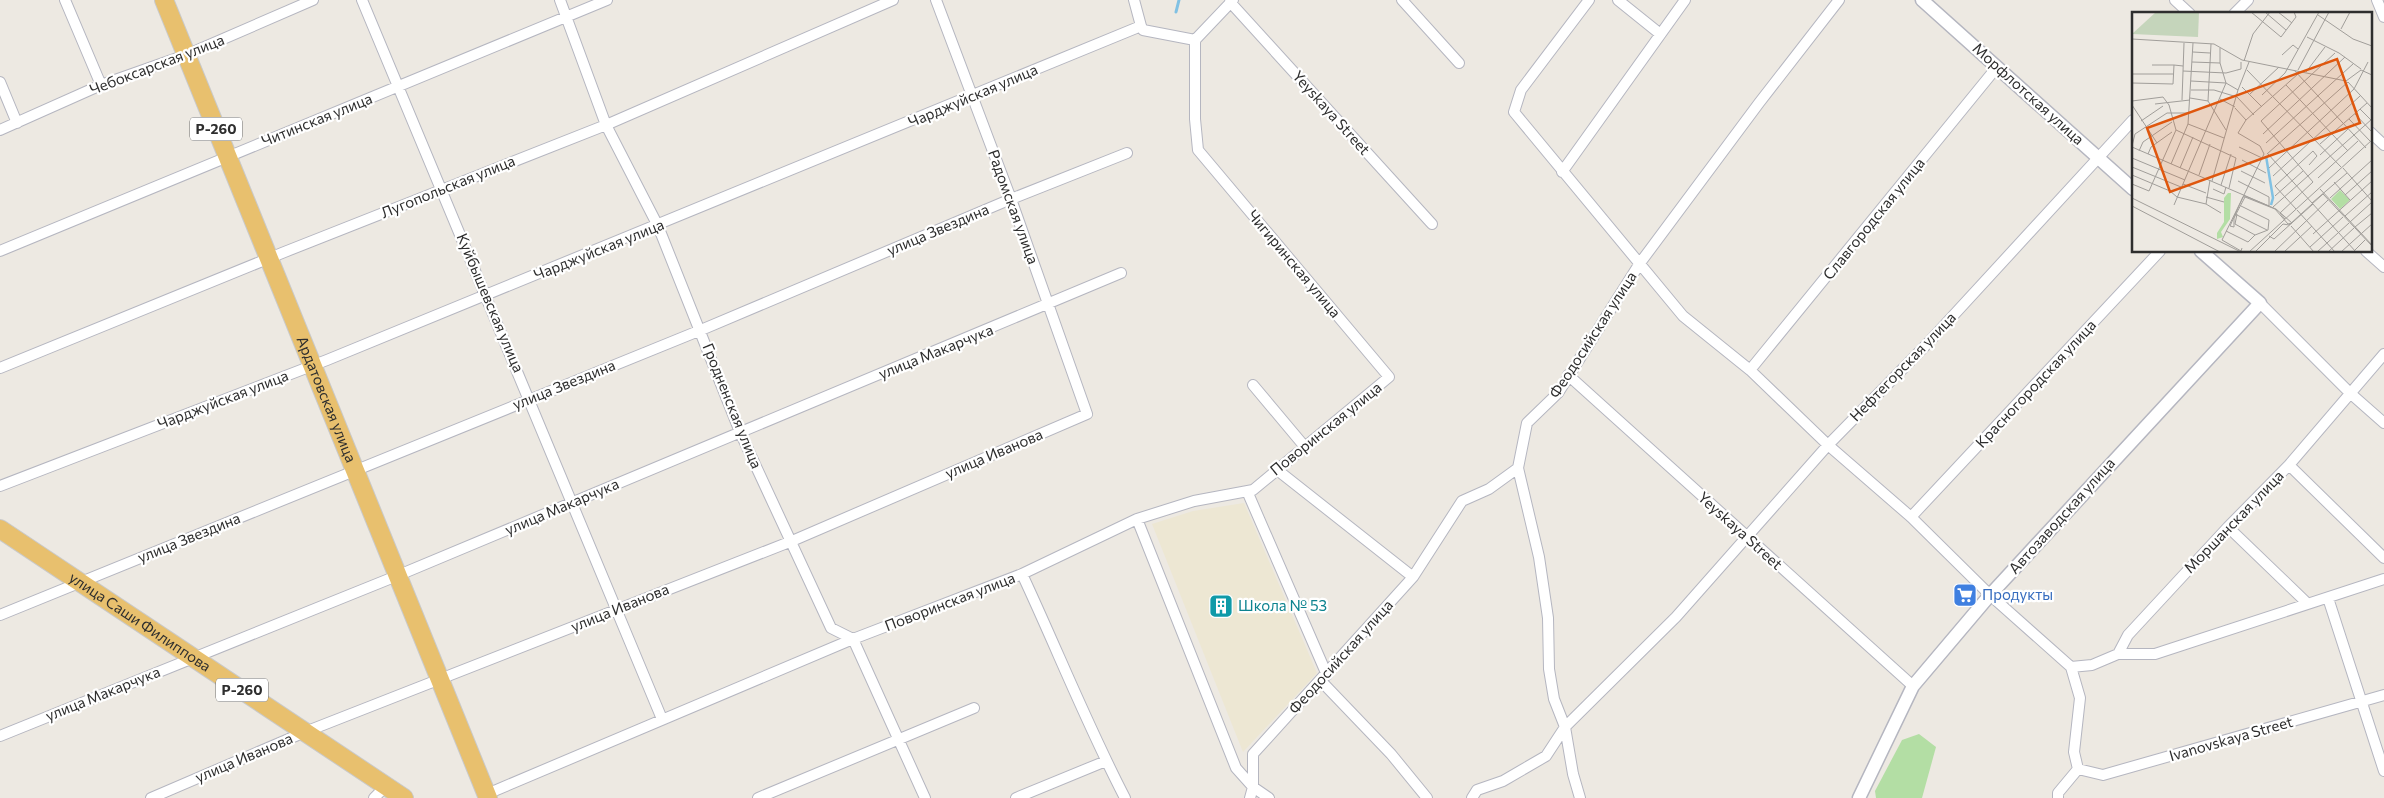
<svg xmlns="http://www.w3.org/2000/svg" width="2384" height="798" font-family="Commissioner,sans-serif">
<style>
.education{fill:#ede7d3}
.green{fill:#b3dea4}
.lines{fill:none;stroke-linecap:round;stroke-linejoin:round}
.stream{stroke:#81c1e3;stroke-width:3}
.minor-casing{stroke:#b5b6c0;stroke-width:12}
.tertiary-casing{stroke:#b5b6c0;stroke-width:15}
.trunk-casing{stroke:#c9c9c9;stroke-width:20}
.minor{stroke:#fff;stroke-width:10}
.tertiary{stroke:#fff;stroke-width:12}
.trunk{stroke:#e8c06e;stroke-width:18}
.labels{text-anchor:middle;stroke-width:4.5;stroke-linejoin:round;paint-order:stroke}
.shield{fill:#fff;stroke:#6d6d6d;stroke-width:1}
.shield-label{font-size:14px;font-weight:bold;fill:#2e2e2e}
.street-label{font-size:15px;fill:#2e2e2e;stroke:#fff}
.shop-label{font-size:15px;fill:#366cbe;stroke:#fff;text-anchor:start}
.culture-label{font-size:15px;fill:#0d838f;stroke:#fff;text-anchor:start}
.inset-river{fill:none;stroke:#81c1e3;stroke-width:2.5}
.inset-road{fill:none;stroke:#a19e9a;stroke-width:1}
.view{fill:#df570e;fill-opacity:0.15;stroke:#df570e;stroke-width:2.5}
.inset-edge{fill:none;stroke:#2e2e2e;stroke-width:2.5}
</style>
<rect width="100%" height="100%" fill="#ede9e2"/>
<!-- education -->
<path class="education" d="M1244,503L1317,673L1243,752L1152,524L1193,511Z"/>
<!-- green -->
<path class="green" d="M1919,734L1936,747L1922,798H1876L1875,791L1902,740Z"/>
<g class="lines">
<!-- stream -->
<path class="stream" d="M1176,12L1179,0"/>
<!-- minor casing -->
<g class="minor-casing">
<path id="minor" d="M65,0L101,85
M362,0L662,719
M560,0L606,125L658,226L740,432L831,628L853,639L925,798
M1134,0L1141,26
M1402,0L1459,63
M1589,0L1521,90L1514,112L1683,316L1750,370L1828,445L1911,517L1990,595L2071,667L2080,698L2074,752L2078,769L2058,793V798
M1618,0L1659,33
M2175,0L2190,14
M2377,0L2384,17
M1230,2L1432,224
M2234,14L2248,0
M0,82L17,123
M0,130L101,85L186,55L313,0
M2370,132L2384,145
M1562,172L1685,0
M0,251L607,0
M2366,251L2384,267
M2260,303L2350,393L2384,423
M0,368L282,253L606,125L893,0
M1750,370L1997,67
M1568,375L1913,686
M1253,385L1305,447
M2289,465L2384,558
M1518,468L1539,557L1548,618L1549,669L1554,699L1565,727L1573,774L1580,798
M1276,469L1413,577
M0,486L327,360L1141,26L1143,30L1195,40
M1247,491L1327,675
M1911,517L2160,251
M1137,519L1236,768L1253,787L1269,798
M2228,527L2307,603
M1022,574C1057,649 1087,725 1125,798
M2328,598L2384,771
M0,615L701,330L1011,199L1127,153
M2118,654H2155L2384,579
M2071,667L2092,665L2118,654L2128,635L2228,527L2289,465L2384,354
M1321,681L1391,754L1427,798
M0,736L399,575L1121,273
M2078,769L2103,775L2384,695
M487,794L853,639L1022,574L1137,519L1194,501L1253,490L1389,377L1198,150L1195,119V40L1233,0
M151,798L305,732L792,541L1087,414L1011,199L936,0
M374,798L386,786
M758,798L974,708
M1016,798L1106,761
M1250,798L1253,787V754L1413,577L1462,501L1489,489L1518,468L1527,423L1558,393L1640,263L1759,103L1839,0
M1472,798L1477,790L1503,781L1546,756L1565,727L1676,617L1828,445L1928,343L2133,120"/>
</g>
<!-- tertiary casing -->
<g class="tertiary-casing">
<path id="tertiary" d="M1922,0L2133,189
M1859,798L1913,686L1990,595L2260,303L2201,251"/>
</g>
<!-- trunk casing -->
<g class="trunk-casing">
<g id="trunk">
<path id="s1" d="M164,0L488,798"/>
<path id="s2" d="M0,529L404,798"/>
</g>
</g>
<!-- minor -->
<use href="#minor" class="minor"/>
<!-- tertiary -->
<use href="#tertiary" class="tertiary"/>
<!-- trunk -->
<use href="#trunk" class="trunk"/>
</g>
<!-- icons -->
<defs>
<g id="supermarket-square" transform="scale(1.25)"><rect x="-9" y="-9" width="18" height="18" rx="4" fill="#3f7fe0" stroke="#fff"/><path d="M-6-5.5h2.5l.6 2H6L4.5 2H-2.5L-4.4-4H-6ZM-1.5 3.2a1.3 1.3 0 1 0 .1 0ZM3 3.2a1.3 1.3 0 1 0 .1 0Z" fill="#fff"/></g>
<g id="building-square" transform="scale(1.25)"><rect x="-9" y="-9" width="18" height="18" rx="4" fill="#0f9aa8" stroke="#fff"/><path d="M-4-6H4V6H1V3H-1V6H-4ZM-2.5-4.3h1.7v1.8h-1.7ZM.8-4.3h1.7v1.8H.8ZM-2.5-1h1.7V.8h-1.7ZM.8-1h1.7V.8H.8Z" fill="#fff"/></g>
</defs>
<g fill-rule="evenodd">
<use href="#supermarket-square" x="1965" y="595"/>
<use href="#building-square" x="1221" y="606"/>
</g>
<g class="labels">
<!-- shield labels -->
<g class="shield">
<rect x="190" y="117.5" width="52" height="23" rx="4"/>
<rect x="216" y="678.5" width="52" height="23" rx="4"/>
</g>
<g class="shield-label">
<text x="216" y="134">Р-260</text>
<text x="242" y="695">Р-260</text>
</g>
<!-- street labels -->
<g class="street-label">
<text transform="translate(157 65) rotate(-21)" y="5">Чебоксарская улица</text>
<text transform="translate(2028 94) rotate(42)" y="5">Морфлотская улица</text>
<text transform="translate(973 96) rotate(-23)" y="5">Чарджуйская улица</text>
<text transform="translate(1331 113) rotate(48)" y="5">Yeyskaya Street</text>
<text transform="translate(317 120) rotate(-22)" y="5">Читинская улица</text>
<text transform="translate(448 187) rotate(-22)" y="5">Лугопольская улица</text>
<text transform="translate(1013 207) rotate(70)" y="5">Радомская улица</text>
<text transform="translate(1874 219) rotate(-51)" y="5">Славгородская улица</text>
<text transform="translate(938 230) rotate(-23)" y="5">улица Звездина</text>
<text transform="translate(599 250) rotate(-22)" y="5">Чарджуйская улица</text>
<text transform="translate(1294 264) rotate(50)" y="5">Чигиринская улица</text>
<text transform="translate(490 303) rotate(67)" y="5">Куйбышевская улица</text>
<text transform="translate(1593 335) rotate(-57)" y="5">Феодосийская улица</text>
<text transform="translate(936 352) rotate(-22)" y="5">улица Макарчука</text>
<text transform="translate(1903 367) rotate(-46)" y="5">Нефтегорская улица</text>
<text transform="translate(2036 384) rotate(-47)" y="5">Красногородская улица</text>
<text transform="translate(564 385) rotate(-22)" y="5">улица Звездина</text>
<text dy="5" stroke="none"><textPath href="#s1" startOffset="431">Ардатовская улица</textPath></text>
<text transform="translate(223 400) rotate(-21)" y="5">Чарджуйская улица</text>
<text transform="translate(732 406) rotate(68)" y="5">Гродненская улица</text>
<text transform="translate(1326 429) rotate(-39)" y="5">Поворинская улица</text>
<text transform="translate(994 454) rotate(-23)" y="5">улица Иванова</text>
<text transform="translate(562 507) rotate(-23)" y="5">улица Макарчука</text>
<text transform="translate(2062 516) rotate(-48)" y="5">Автозаводская улица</text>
<text transform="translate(2234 522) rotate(-46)" y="5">Моршанская улица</text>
<text transform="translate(1740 531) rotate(42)" y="5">Yeyskaya Street</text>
<text transform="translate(189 538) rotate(-22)" y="5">улица Звездина</text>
<text transform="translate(950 602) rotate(-21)" y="5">Поворинская улица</text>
<text transform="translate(620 608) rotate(-22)" y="5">улица Иванова</text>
<text dy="5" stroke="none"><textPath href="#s2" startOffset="168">улица Саши Филиппова</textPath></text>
<text transform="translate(1341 657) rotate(-48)" y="5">Феодосийская улица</text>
<text transform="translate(103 694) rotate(-22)" y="5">улица Макарчука</text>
<text transform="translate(2231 739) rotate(-16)" y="5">Ivanovskaya Street</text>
<text transform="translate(244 758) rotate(-23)" y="5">улица Иванова</text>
</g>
<!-- shop labels -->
<g class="shop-label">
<text x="1982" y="600">Продукты</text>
</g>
<!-- culture labels -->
<g class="culture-label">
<text x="1238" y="611">Школа № 53</text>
</g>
</g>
<!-- overview -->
<g transform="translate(2132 12)">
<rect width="240" height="240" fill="#ede9e2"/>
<path d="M208,178L218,188L208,197L199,187ZM96,181H99L98,207L89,220L91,225L85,227V221L92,210V186Z" fill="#b3dea4"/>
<path d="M24,0H67L66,25L0,22Z" fill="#c5d5bb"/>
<path class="inset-river" d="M134,144L141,186L139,193"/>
<path class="inset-road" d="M119,0L149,25L164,5L162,0M133,0L154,18M146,0L160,11M186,3L221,27L240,34M209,17L218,0M175,25L207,41L229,57M0,27L82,32L110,48L214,69L229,58L240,63M61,40L78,41M150,43L161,33L166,37M112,49L121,22L138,0M60,50L88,51M20,53H42M115,58L209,155M162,58L234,136M166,58L197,0M51,59L94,61L109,57V50M174,60L193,35M0,62H41M59,69L94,71L106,78L80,169M216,70L240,96M0,71L41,72L42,53L51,54M154,73L216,139M110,75L130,95M59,78H82L105,85L122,103M106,78L117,50M118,82L147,55M130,83L153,61L187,0M58,86L76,89L94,118M88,87L103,95M50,88L52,31M0,89L31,85L37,93L44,118L104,146L97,176M76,89L79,32M23,92L58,88M0,93L25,131M103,96L114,108M228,97L240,109M223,102L240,120M217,107L238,129M9,109L31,94M56,112L92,126M131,122L213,45M134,131L221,52M188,132L235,91M0,134L3,122L35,101H57M0,135L137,194M107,135L130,146M7,139L11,130L40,110M16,142L19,135L40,120M135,142L216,70M136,142L224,240M188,143L216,117M0,146L53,168M110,148L134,161M39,152L56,112L61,31M0,155L49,175M48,156L61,125M137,156L222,77L236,50M211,156L240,189M109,159L133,171M0,163L38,179L45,185L74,192L89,201M67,163L78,132M141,164L228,84M186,166L226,129M106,169L137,185V194M202,170L218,188M0,172L17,179L44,118M51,172L74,181M89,173L99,142M81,177L92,182L94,175M188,177L240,233M213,183L240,159M143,184L171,159M74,185L92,190M0,186L109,240M198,186L240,148M180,191L215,161M74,192L78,168M42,193L94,71L88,51V36M0,194L88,240M109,194L137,208L136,218M141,195L240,107M164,197L143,174L181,139L185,144L177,153M165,198L203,240M103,202L135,218M105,202L103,212L123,223L136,218M213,204L240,180M153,207L148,201L181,170L129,109L203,41M218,210L240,190M160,211L144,197L113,184L111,185L98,214L102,215V206L113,185L143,197L156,212L160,211M159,214L182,240M223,215L240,201M94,219L116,230L123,223M181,222L240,169M137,224L142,227L181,192M178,235L211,205M110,236L109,239L90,228L132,142L128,134L106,121L114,108L166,62M117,240L240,128M123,240L151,212L157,213L191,182L240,234M142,240L196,188M152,240L180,214M185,240L217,211M196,240L222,216M209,240L240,212M221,240L233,228"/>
<path class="view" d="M205,47L228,111L38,180L15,116Z"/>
<rect width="240" height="240" class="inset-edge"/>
</g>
</svg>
